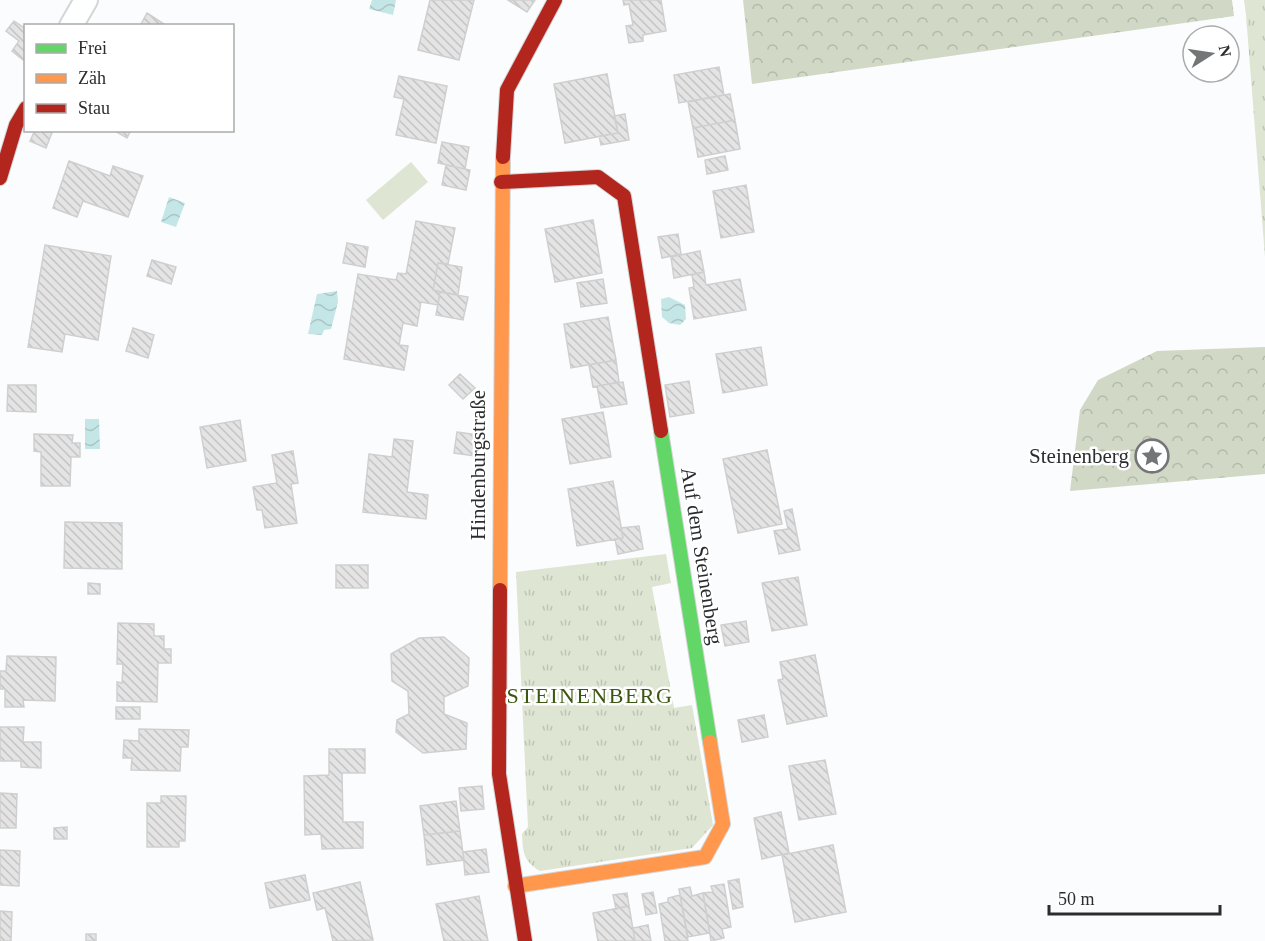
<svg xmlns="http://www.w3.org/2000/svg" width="1265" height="941" font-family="Georgia,serif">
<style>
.grass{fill:url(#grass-tufts)}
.forest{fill:url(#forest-crowns)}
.garden{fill:#dee5d3}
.water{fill:url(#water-waves)}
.building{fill:url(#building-back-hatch);stroke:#d0cfd0;stroke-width:1.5}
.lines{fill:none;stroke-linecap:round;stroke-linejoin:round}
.street-casing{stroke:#d4d5d6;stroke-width:26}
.fast-casing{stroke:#d4d5d6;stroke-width:16}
.slow-casing{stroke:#d4d5d6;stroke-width:16}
.jam-casing{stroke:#d4d5d6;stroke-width:16}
.street{stroke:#feffff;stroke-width:22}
.fast{stroke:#63d668;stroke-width:14}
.slow{stroke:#ff974d;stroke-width:14}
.jam{stroke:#b3261e;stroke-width:14}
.labels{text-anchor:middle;stroke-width:5;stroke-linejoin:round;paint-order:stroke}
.poi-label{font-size:21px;fill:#2b2c2e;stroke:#fff;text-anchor:end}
.street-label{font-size:21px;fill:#2b2c2e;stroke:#fff}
.neighbourhood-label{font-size:22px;letter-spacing:1.5px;fill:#3b5711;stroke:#fff}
</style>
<defs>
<pattern id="grass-tufts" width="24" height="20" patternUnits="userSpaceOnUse" patternTransform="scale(1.5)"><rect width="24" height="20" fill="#dee5d3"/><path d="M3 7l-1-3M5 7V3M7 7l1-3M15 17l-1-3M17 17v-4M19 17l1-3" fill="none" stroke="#bfc5b5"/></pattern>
<pattern id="forest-crowns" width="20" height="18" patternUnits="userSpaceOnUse" patternTransform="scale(1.5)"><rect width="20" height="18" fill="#d1d8c5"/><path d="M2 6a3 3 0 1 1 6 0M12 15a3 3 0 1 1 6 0" fill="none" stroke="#b4baaa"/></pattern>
<pattern id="water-waves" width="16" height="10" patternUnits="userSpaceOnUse" patternTransform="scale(1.5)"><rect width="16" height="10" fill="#c5e6e7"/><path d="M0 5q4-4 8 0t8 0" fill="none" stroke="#a9c5c6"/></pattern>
<pattern id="building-back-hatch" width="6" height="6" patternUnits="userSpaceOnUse" patternTransform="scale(1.5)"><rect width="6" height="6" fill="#e5e4e5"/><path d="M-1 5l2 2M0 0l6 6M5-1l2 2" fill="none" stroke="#c5c4c5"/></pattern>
</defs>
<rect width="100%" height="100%" fill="#fbfcfd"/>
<!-- grass -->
<path class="grass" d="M1244,0H1265V257L1246,15Z
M666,554L671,583L652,587L674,708L692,705L713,825L692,848L540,871C523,861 523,852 522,834L528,827L516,572Z"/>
<!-- forest -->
<path class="forest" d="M743,0H1232L1234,16L752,84Z
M1265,347V474L1070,491L1080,410L1098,380L1157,351Z"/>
<!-- garden -->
<path class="garden" d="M411,162L428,182L383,220L366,200Z"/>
<!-- water -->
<path class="water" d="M372,0H396L393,15L369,9Z
M169,197L185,203L176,227L161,222Z
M337,291L338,302L331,329L324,330L322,335L308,334L317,294Z
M669,297L685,305L686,319L680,325L669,323L662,317L661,299Z
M85,419H99L100,449H85Z"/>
<!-- building -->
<path class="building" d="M430,0H474L459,60L418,50Z
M508,0H535L527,12Z
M623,0H661L666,31L643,35V41L629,43L626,26L633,25L629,4L624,5Z
M147,13L167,26H140Z
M14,21L26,29V56L23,60L12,51L19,41L6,31Z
M719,67L724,95L679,103L674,75Z
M607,74L618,133L565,143L554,84Z
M399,76L447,86L436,143L396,135L404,99L394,97Z
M730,94L735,120L693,128L688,102Z
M625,114L629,140L601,145L599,136L618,133L614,116Z
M735,120L740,149L698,157L693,128Z
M35,130H53L46,148L30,141Z
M113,130H131L127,138Z
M442,142L469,147L465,169L438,163Z
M725,156L728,170L707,174L705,160Z
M69,161L110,176L113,166L143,176L128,217L83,201L77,217L53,208Z
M446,165L470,170L466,190L442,185Z
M746,185L754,232L721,238L713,191Z
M593,220L602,273L555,282L545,229Z
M416,221L455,228L448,264L438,263L433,290L440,292L438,305L421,302L417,326L403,323L399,345L408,346L404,370L344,359L358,274L396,280L398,273L406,274Z
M678,234L681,254L662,258L658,237Z
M347,243L368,247L365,267L343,263Z
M45,245L111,256L98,340L65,334L62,352L28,347Z
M700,251L704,272L674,278L671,257Z
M152,260L176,267L171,284L147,276Z
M438,263L462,267L458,295L433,290Z
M704,272L706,285L740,279L746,310L694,319L689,288L694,287L692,275Z
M603,279L607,303L581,307L577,283Z
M440,292L468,297L463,320L436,315Z
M608,317L616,360L571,368L564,324Z
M133,328L154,335L148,358L126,351Z
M761,347L767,385L723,393L716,354Z
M616,360L619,382L593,387L589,365Z
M460,374L475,388L463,399L449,385Z
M689,381L694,413L670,417L665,385Z
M623,382L627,404L601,408L597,386Z
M8,385H36V412L7,411Z
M603,412L611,457L570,464L562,419Z
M240,420L246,461L207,468L200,427Z
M457,432L478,435L475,456L454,453Z
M34,434L73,435L72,443H80V457H71L70,486H41V452L34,451Z
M394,439L413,441L407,492L428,495L426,519L363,512L369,454L392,457Z
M767,450L782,524L738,533L723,459Z
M293,451L298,483L291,484L297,523L265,528L262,510H257L253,487L277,483L272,455Z
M613,481L623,538L577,546L568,489Z
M792,509L800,550L779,554L774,531L788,529L784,511Z
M65,522L122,523V569L64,568Z
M639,526L643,549L618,554L615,539L623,538L621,528Z
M336,565H368V588H336Z
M798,577L807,625L772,631L762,583Z
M88,583L100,584V594H88Z
M746,621L749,642L725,646L721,625Z
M118,623L154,624V636H164V649H171V663H158L157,702L117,701V682L122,683L123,664H117Z
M444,637L469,658L468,686L444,697V714L467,723L466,749L423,753L396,732L397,720L409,714L408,691L392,681L391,654L419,638Z
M815,655L827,716L787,724L778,680L783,679L780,662Z
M7,656L56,657L55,701L23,700L24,707H5V689H0V671H6Z
M116,707H140V719H116Z
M764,715L768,737L742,742L738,720Z
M0,727H24L23,742H41V768L21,767V761H0Z
M139,729L189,730L188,747H181L180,771L131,770L132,758H123L124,740L139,741Z
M329,749H365V773H342L343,822H363V848L322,849L321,834L305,835L304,776L329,775Z
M825,760L836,814L799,820L789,766Z
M482,786L484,809L461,811L459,788Z
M0,793L17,794L16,828H0Z
M161,796H186L185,841H179V847H147V803H161Z
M456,801L460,831L424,835L420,806Z
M781,812L789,853L762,859L754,818Z
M67,827V839H54V828Z
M460,831L464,860L427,865L424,835Z
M833,845L846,912L795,922L782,855Z
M486,849L489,872L465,875L463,852Z
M0,850L20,851L19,886L0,885Z
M305,875L310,900L270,908L265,883Z
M739,879L743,907L733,909L728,881Z
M360,882L373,940L333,941L325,908L317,910L313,893Z
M724,884L731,927L722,929L724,938L711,941L703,893L713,892L711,886Z
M690,887L692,896L703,893L710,933L688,937L679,889Z
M653,892L657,913L646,915L642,894Z
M627,893L629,906L616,909L613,895Z
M680,895L688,941H665L659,904L668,902V898Z
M479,896L488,941H444L436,904Z
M629,906L635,941H598L593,913Z
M0,911L12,912L11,941H0Z
M648,925L651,941H635L633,928Z
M86,934H96V941H86Z"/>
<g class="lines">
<!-- street casing -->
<g class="street-casing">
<path id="street" d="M71,26L86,0"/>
</g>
<!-- fast casing -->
<g class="fast-casing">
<path id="fast" d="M661,431L710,742"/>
</g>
<!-- slow casing -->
<g class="slow-casing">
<path id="slow" d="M500,590L503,157
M515,886L705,857L723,824L710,742"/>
</g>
<!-- jam casing -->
<g class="jam-casing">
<path id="jam" d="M503,157L507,90L555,0
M0,178L16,125L26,108
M501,182L598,177L624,196L661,431
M500,590L499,774L525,941"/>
</g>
<!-- street -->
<use href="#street" class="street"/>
<!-- fast -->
<use href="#fast" class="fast"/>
<!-- slow -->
<use href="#slow" class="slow"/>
<!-- jam -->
<use href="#jam" class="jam"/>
</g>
<!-- icons -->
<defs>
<g id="sight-ring" transform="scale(1.725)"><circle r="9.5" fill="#fff" stroke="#747576" stroke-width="1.5"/><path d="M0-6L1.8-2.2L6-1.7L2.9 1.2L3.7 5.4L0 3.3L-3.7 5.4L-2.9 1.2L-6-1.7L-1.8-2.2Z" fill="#747576"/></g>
</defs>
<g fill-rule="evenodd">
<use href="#sight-ring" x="1152" y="456"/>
</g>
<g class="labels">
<!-- poi labels -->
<g class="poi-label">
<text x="1129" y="463">Steinenberg</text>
</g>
<!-- street labels -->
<g class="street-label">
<text transform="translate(478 465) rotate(-90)" y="7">Hindenburgstraße</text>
<text transform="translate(702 556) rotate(81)" y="7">Auf dem Steinenberg</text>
</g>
<!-- neighbourhood labels -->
<g class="neighbourhood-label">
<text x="590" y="703">STEINENBERG</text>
</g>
</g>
<!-- legend -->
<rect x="24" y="24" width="210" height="108" fill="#ffffff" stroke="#aaabab" stroke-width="1.5"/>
<rect x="36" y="44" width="30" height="9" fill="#63d668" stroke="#aaabab" stroke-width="1.5"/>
<text x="78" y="54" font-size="18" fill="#2b2c2e">Frei</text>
<rect x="36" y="74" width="30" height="9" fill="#ff974d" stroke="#aaabab" stroke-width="1.5"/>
<text x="78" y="84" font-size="18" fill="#2b2c2e">Zäh</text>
<rect x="36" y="104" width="30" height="9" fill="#b3261e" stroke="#aaabab" stroke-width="1.5"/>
<text x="78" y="114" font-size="18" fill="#2b2c2e">Stau</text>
<!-- north arrow -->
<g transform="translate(1211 54) rotate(78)"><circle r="28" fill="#ffffff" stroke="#aaabab" stroke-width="1.5"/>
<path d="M0-4.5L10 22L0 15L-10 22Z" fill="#747576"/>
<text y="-9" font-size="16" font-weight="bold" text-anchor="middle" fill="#2b2c2e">N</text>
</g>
<!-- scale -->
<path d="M1049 905v9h171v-9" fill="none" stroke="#2b2c2e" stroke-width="3"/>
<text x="1058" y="905" font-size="18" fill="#2b2c2e" stroke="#ffffff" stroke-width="4.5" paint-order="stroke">50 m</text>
</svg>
